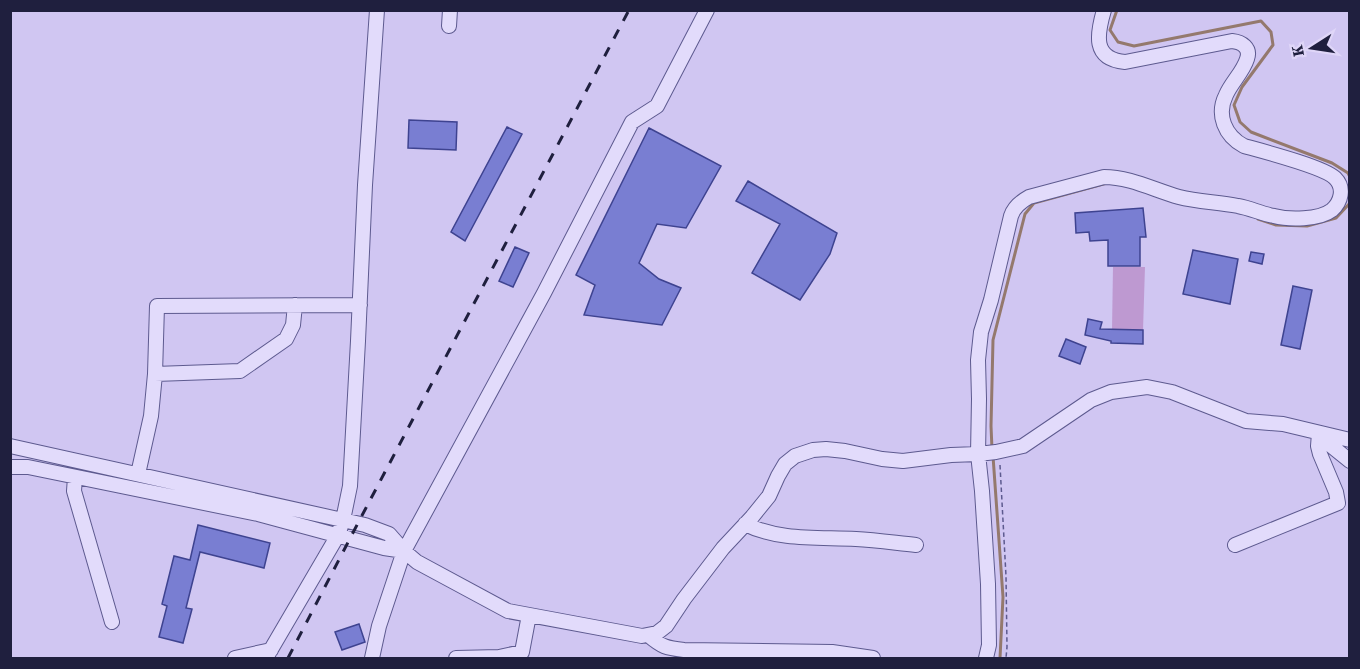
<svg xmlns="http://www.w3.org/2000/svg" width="1360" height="669" font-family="'Source Serif 4',serif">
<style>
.green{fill:#be99d1}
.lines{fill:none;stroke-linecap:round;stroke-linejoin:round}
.stream{stroke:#94796d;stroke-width:3}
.building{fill:#797ed2;stroke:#3e4390;stroke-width:1.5}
.minor-casing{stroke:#5d5a8f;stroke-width:16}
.path{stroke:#5d5a8f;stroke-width:1.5;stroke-dasharray:4.5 3;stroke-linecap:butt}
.minor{stroke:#e2dbfb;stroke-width:14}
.rail{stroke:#1f1f3e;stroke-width:3;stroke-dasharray:10 10;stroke-linecap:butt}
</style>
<rect width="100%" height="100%" fill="#d0c6f2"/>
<!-- green -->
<path class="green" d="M1113,267H1145L1143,330H1112Z"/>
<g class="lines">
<!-- stream -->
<path class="stream" d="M1117,10L1110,30L1118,42L1134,46L1261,21L1271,32L1273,45L1242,87L1234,105L1240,122L1251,132L1332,163L1348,173L1350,177
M1258,219L1276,225L1307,226L1336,218L1350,203
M992,449L991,426L993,340L1025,214L1034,203L1107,183
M993,456L1003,597L1000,658"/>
</g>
<!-- building -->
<path class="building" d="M409,120L457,122L456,150L408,148Z
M507,127L522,134L465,241L451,232Z
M649,128L721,166L686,228L657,224L639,263L659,279L681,288L662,325L584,315L595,285L576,275Z
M748,181L837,233L830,254L800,300L752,273L780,224L736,201Z
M1143,208L1146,237H1140V266H1108V240L1090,241L1089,232L1076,233L1075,213Z
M515,247L529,253L513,287L499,281Z
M1193,250L1238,259L1230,304L1183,294Z
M1251,252L1264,254L1262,264L1249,261Z
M1293,286L1312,290L1300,349L1281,345Z
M1088,319L1102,322L1100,329L1143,330V344L1111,343V341L1085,335Z
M1066,339L1086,347L1080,364L1059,356Z
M198,525L270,543L264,568L200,552L186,608L192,609L183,643L159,637L167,606L162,604L174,556L190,560Z
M359,624L365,642L342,650L335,632Z"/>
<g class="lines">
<!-- minor casing -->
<g class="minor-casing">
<path id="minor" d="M449,26L450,10
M155,374L240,371L286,339L293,325L295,305
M1319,436L1350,461
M10,446L365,525L389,534L404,551L417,562L508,611L642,636L657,633L666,626L684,599L723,548L752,517L769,496L778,476L785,464L795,456L813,450L826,449L845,451L882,459L903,461L951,455L978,454L996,452L1023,446L1091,400L1111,392L1147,387L1172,392L1246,421L1283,424L1350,440
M10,467H28L258,514L384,548L404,551
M138,474L151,416L155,374L157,306L360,305
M75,477L74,491L112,622
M745,524C779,541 819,537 856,539C876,540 896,543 916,545
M1235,545L1338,503L1336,492L1320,454L1318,446L1319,433
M648,635C662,647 666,648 684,650L832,652L873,658
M235,658L271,650
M266,658L338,535L343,520L350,486L358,341L365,185L377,10
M372,658L379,626L404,551L544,293L632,122L657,106L707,10
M456,658L499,657L522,652L529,615
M986,658L989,645L988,584L982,491L978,454L979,399L978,360L981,332L991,300L1011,216C1014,207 1020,202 1029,197L1104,177C1130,177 1154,190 1179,197C1198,202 1219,202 1238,206C1250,208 1262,214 1274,216C1289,220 1319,220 1332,210C1341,202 1345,188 1335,178C1324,167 1262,151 1244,146C1225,136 1216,115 1226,95C1231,83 1243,72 1247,59C1251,48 1242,42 1232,41L1125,62C1092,59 1097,34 1104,10"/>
</g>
<!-- path -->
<path class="path" d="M1000,465L1006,576L1007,647L1006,658"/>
<!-- minor -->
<use href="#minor" class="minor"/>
<!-- rail -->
<path class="rail" d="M288,658L358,523L629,10"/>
</g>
<!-- border -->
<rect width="1360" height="669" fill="none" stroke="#1f1f3e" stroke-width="24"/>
<!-- north arrow -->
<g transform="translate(1312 48) rotate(258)" stroke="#dfd6f8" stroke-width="4.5" paint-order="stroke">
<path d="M0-4.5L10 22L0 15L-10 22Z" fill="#1f1f3e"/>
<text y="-9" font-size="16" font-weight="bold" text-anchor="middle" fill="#1f1f3e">K</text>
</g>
</svg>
